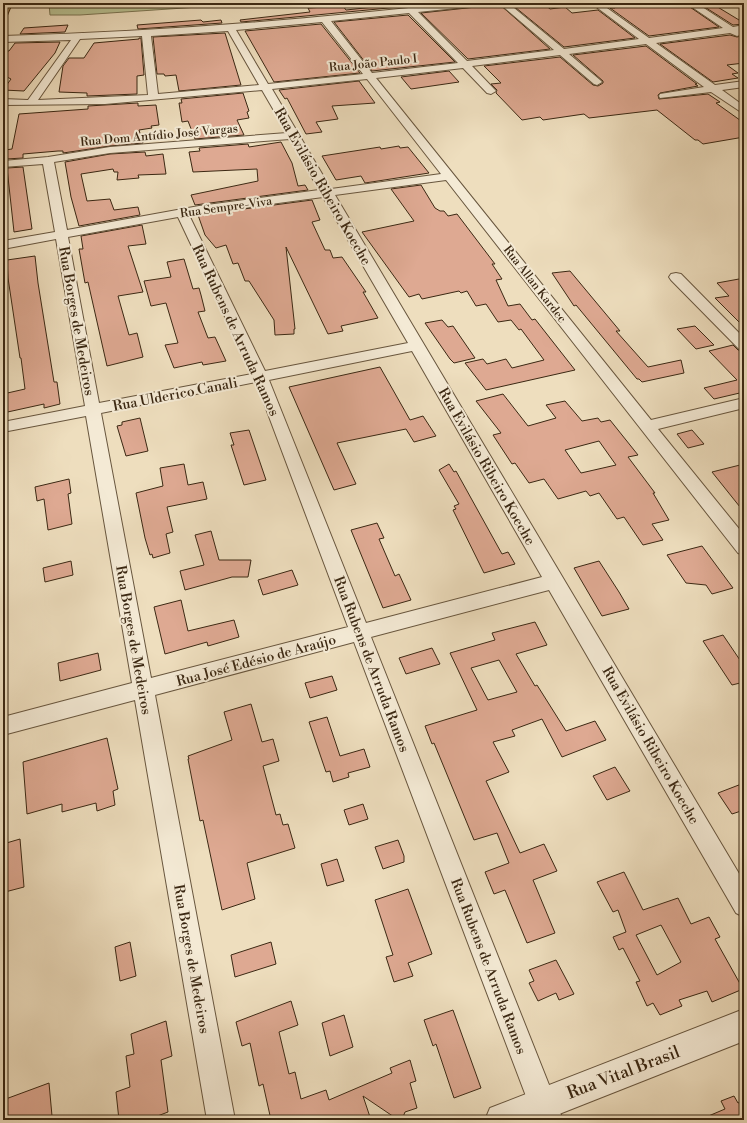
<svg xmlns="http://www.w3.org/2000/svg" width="747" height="1123" font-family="'Libre Bodoni',serif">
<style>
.green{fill:#b8c192;stroke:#7a7452}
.building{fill:#dea992;stroke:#3b2813;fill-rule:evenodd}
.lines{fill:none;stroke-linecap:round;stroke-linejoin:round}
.minor-casing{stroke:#68563e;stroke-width:2}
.tertiary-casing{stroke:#68563e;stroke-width:2}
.primary-casing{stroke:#3b2813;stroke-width:2}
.minor{fill:#f4ead5;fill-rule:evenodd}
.tertiary{fill:#f4ead5;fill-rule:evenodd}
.primary{fill:#e7bf7f;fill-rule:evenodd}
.labels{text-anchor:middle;stroke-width:4;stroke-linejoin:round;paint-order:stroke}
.far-street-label{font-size:12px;fill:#3b2813;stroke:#f4ead5}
.street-label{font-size:14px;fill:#3b2813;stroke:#f4ead5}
.near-street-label{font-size:17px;fill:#3b2813;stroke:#f4ead5}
</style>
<rect width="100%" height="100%" fill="#eedebe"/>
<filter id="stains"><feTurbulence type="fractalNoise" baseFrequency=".005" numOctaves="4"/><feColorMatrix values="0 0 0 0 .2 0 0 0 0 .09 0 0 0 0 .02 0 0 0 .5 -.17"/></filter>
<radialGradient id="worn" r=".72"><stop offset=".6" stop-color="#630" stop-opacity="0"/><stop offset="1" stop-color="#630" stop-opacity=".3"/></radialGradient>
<!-- green -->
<path class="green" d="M51,3H258L80,15H50L49,4Z"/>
<!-- building -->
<path class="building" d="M411,3H440L285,18L241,22L240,20L310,12L308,8L343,6L346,10Z
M481,3H498L550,49L468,59L421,13L476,7Z
M510,3H543L550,9L565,7L572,13L598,10L635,38L564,47Z
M610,3H682V6L687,5L719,27L649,36L610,8H615Z
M711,3L744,23V24L733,25L700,4Z
M408,15L455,62L372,71L334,22Z
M201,20L203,22L221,20L222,23L138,29L137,25Z
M321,24L360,73L274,82L245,31Z
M68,25L65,32L20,34L24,28Z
M742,32H744V63L727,65L738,73L732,74L738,78L713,82L660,44L730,35L737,37L741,36Z
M225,33L241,85L179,91L176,75L165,76L164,74H157L153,37Z
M139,38H141L144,75L137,76V94L87,96V93L59,92L63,66L69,58H84L94,43L139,39Z
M60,42L55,53L24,91L3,90L11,79L3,75V51H9L15,43Z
M646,46L697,84H695L698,86L660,93L658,95L659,99L708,94L720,102L716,103L744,123V137L703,144L698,140H695L657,110L589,118L584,114L543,120L540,117L522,120L496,93L497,90L491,84L501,83L484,66L560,57L593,85L598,86L603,83V81L573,55Z
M449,71L459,82L411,89L401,77Z
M359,81L375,103L332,106L338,119L316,122L322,132L306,134L287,98L285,99L279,90Z
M243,93L249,111L247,112L249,118L237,120L244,135L195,139L188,121L182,122L179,103H182L181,99Z
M138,103V106L156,105L159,125L151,126L152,128L139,130L143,143L110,146L63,153V151H58L23,154V158L6,159L5,150L12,149L19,114L88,109V106Z
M281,142L292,163L298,186L305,185L308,190L195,205L191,195L258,181L257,169L193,172L189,152L200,151L199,148L248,144L249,147Z
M399,146L400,148L408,147L429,173L365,183L361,176L336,180L322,156L380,147L381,149Z
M145,152L146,156L163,154L166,174L138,175L139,178L117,180L118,172H114L113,169L81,174L87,201L110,199L114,210L138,207L140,215L79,226L71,197L65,162L110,154Z
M23,167L32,229L14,232L7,168Z
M421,185L435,208L440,211H444L448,216L457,214L495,264H492L502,279L496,280L508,306L520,304L532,320L535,319L575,370L486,390L465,363L483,359L487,364L506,359L512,368L544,360L521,329L519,330L511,320L498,322L486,304L476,306L467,291L461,293L459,291L422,299L419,294L409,297L362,232L414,221L391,189Z
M312,200L320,220L312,222L325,250H330L333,258L342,257L366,292H363L378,318L341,326L343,331L328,334L286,247L295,329H294V334L275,335L274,320L249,281H245L238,263L233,264L226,245L216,248L205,235L198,215Z
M142,225L146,244L128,246L143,292L118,296L129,335L137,333L143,357L107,366L88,282L85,283L79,249H83L81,236Z
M35,256L38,283L54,382H57L60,404L44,408V404L3,413V394L25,389L21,358H20L8,278L7,260Z
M184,259L193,289L199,288L201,295L205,311L198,312L208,338L215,337L226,361L203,365L202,362L174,368L165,345L178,343L166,303L151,306L144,281L171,277L167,262Z
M570,271L620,331H616L648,367L681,360L684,373L642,382L639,379H637L576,305L574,306L552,273Z
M739,279L744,284V327L715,298L729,296L717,283Z
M442,320L448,327L453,326L475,358L454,363L450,359L425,323Z
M695,326L714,345L696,349L677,329Z
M733,345L738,350L744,351V392L714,399L704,388L737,380L709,351Z
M380,367L410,420L423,416L436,436L414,442L406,429L337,443L356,484L334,490L289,387Z
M503,394L528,426L556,418L546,405L565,401L582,421L598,418L601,422L610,420L638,455L628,457L655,493H653L669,520L652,524L663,540L643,545L624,517L617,519L599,493L590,496L586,491L558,499L544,479L529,483L515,463L512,464L493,435L501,433L476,401ZM599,441L616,465L581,473L565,450Z
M140,418L148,451L126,456L117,426L122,425V422Z
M249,430L266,480L244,485L231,445H234L230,433Z
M692,430L704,444L688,448L677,434Z
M184,464L188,485L203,482L207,499L167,507L173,532L166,534L170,553L153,558L152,554L150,555L145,538L136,493L163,486L160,468Z
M449,464L454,472L456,471L502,554L508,552L515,564L484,573L453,510L456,509L454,506L459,504L439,470Z
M744,464V512L712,472Z
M69,479L71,493L68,494L72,524L48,530L44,499L37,501L35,487Z
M377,523L384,538L379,539L395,576L399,574L411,600L383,608L351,530Z
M211,531L219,560H251L248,577H232L185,590L180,571L204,565L195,535Z
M702,546L716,565L733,588L712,594L706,585L686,583L667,555Z
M71,561L73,575L45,582L43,568Z
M599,561L619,592L629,609L602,616L574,568Z
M292,570L298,585L263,595L258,580Z
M181,600L188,631L234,620L239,637L208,646L207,642L165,654L154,607Z
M535,622L547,645L516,654L535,686L537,685L566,731L595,721L606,740L562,757L542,719L512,730L515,736L493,742L509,772L486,781L520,853L544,844L557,871L533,880L555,933L527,943L505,890L494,894L485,872L509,863L497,833L474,840L434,743L432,744L425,726L477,710L450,653L495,640L492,633ZM499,660L517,692L488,700L471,668Z
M723,635L744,666V682L732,685L703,641Z
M432,648L440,664L406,674L399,658Z
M98,653L101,670L60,681L58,663Z
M332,676L337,690L310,698L305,683Z
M251,704L262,742L273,739L279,761L263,766L276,815L280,814L283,825L288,824L295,848L247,863L255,899L222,910L203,820L200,821L188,759H189L188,756L232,740L224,712Z
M327,717L340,756L364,749L370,767L348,773L349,777L333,782L330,771L326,772L309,722Z
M107,738L118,789L113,791L115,805L97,811L96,803L62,812V804L27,814L23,762Z
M615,767L630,791L607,800L593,776Z
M744,783V810L732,814L718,793Z
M363,804L368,819L349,825L344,810Z
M20,839L24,887L5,892L3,844Z
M398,840L404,856V862L383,869L375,847Z
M337,859L344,881L327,886L321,864Z
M624,872L643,910L678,898L691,924L709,917L720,937L715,939L743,989L712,1002L707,991L679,1000L682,1006L660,1015L653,1003L647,1006L636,982L640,981L623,948L619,950L613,937L626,932L618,910L613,912L597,882ZM661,925L681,962L657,975L636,935Z
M408,889L432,954L408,963L413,976L394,982L386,957L393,955L375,900Z
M130,942L136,976L120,981L115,947Z
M271,942L276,964L235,977L231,955Z
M556,960L574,994L559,1000L556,993L538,1001L529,983L534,981L529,970Z
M291,1001L298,1025L279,1032L289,1074L295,1072L301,1099L326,1090L329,1100L392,1073L390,1068L410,1060L416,1081L410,1083L417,1108L405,1112L403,1117L397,1119L363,1096L371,1120H271L263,1084L259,1086L250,1043L242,1046L236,1022Z
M453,1010L481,1088L454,1098L436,1044L433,1046L424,1020Z
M344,1015L353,1047L330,1056L322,1023Z
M166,1021L172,1056L161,1060L168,1112L147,1120H119L116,1092L130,1087L126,1056L134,1054L131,1034Z
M49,1083L52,1116L42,1120H3V1100Z
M734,1096L738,1103L744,1101V1120H699L725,1109L721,1101Z"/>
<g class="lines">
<!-- minor casing -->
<g class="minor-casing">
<path id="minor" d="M454,3H480L476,6L418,12L467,61L554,50L499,3H508L564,49L639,39L591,3H600L649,38L723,28L686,3H696L733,27L744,25V31H740V35L737,36L730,33L656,43L715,85L744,81V87L722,90L744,106V114L711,92L660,98L659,96L660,94L704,87L646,44L569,54L600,80L602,82L597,85L594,84L560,55L472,66L496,91L491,94L487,93L463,68L376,78L651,420L744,398V408L658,429L744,535V555L738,553L446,180L335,195L744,882V917L736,913L549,590L371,637L563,1120H535L354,642L155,695L235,1120H207L135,700L3,735V717L132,683L86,416L3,432V422L85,406L56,239L3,249V241L55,232L43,164L3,167V161L48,157L110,147L287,133L262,90L105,104L3,105V99L28,100L71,40L3,42V36C154,32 304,20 454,3ZM409,13L458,63L372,73L331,21ZM322,22L363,74L268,84L236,30ZM228,31L259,85L158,94L151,36ZM142,36L148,95L38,100L80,39ZM367,79L441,174L331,189L272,89ZM290,139L319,190L199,206L67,230L54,162L110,153ZM323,197L408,343L265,371L189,215ZM178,217L252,374L99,403L68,237ZM412,351L542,577L366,623L269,380ZM256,382L348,627L151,678L101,413Z
M676,273L681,274L744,338V350L739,349L671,280L669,277L671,274Z"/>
</g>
<!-- tertiary casing -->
<g class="tertiary-casing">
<path id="tertiary" d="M744,1009V1041L544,1120H485L490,1108Z"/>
</g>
<!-- primary casing -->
<g class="primary-casing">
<path id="primary" d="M3,3H12L7,15L3,16Z"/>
</g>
<!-- minor -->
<use href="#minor" class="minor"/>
<!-- tertiary -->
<use href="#tertiary" class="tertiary"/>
<!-- primary -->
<use href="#primary" class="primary"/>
</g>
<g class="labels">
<!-- far-street labels -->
<g class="far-street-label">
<text transform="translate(373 63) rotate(-6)" y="4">Rua João Paulo I</text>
<text transform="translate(159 135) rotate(-5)" y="4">Rua Dom Antídio José Vargas</text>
<text transform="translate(226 207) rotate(-8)" y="4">Rua Sempre-Viva</text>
<text transform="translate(535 284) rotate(52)" y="4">Rua Allan Kardec</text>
</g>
<!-- street labels -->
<g class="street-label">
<text transform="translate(323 186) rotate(60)" y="5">Rua Evilásio Ribeiro Koeche</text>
<text transform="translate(77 321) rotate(80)" y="5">Rua Borges de Medeiros</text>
<text transform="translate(236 330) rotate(65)" y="5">Rua Rubens de Arruda Ramos</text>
<text transform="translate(175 394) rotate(-11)" y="5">Rua Ulderico Canali</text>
<text transform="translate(487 466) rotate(60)" y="5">Rua Evilásio Ribeiro Koeche</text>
<text transform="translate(134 640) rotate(80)" y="5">Rua Borges de Medeiros</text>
<text transform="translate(256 660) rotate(-15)" y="5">Rua José Edésio de Araújo</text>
<text transform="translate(372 664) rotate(69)" y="5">Rua Rubens de Arruda Ramos</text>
<text transform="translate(651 745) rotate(60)" y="5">Rua Evilásio Ribeiro Koeche</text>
<text transform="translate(192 959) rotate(80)" y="5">Rua Borges de Medeiros</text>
<text transform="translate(489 966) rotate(69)" y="5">Rua Rubens de Arruda Ramos</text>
</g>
<!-- near-street labels -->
<g class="near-street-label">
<text transform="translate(623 1072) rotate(-21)" y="6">Rua Vital Brasil</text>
</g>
</g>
<!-- margin -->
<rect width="747" height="1123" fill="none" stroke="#eedebe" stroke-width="16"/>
<rect x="4" y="4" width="739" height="1115" fill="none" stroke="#3b2813" stroke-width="2"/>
<rect x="8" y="8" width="731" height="1107" fill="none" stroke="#3b2813"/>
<rect width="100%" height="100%" filter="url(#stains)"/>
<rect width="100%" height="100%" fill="url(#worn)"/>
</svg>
